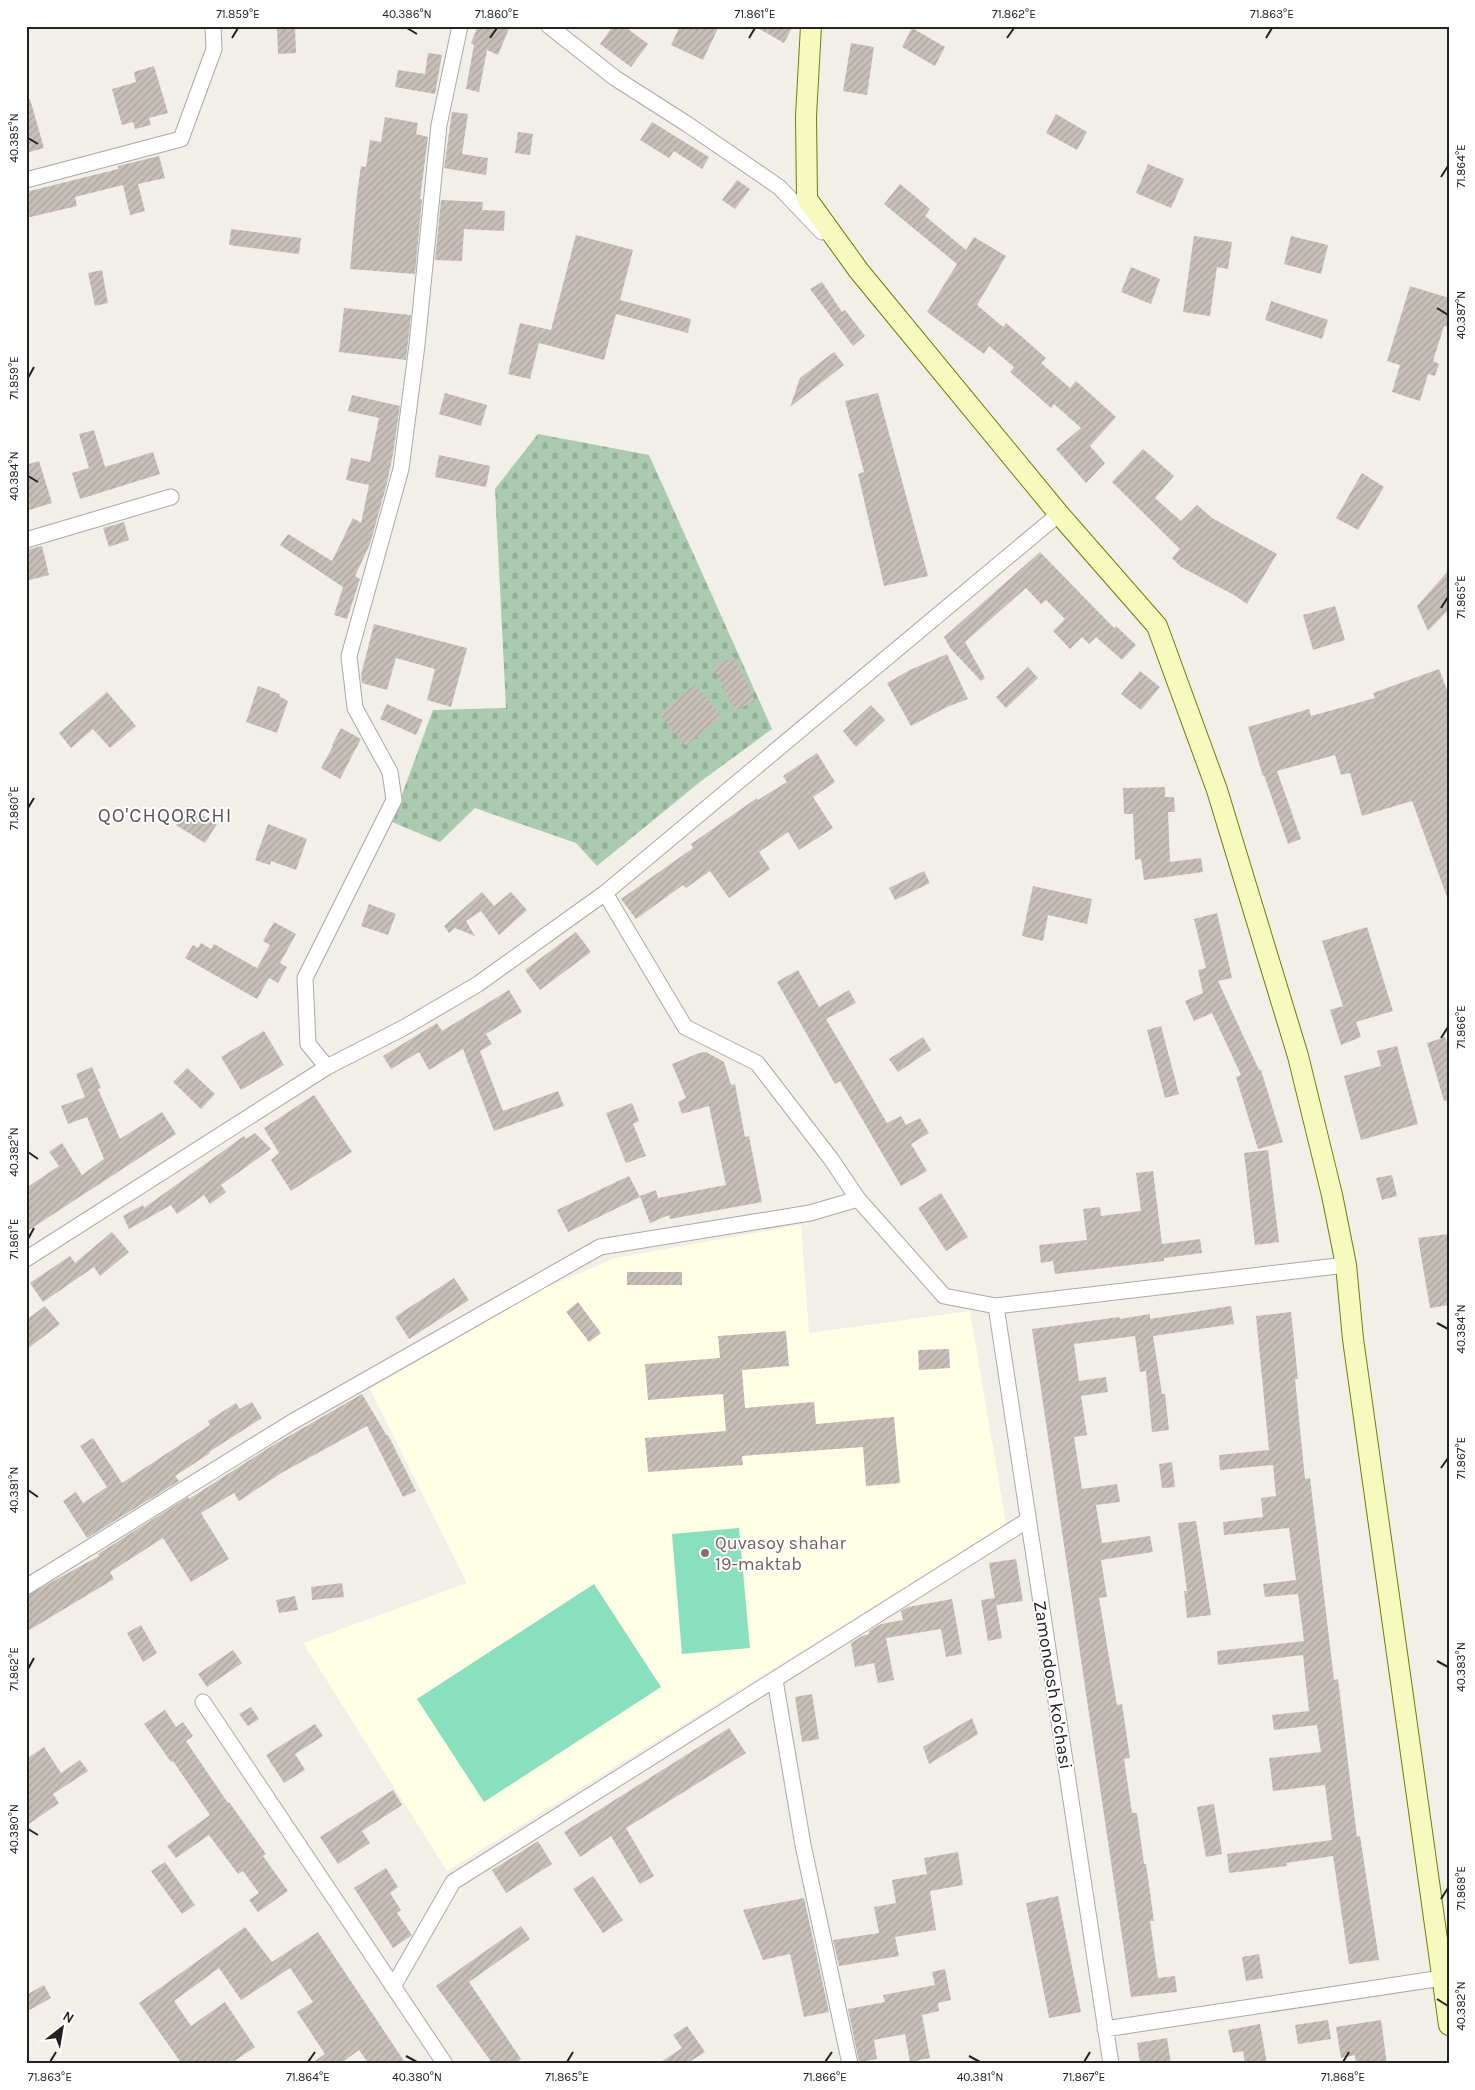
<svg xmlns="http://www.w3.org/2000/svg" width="1475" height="2090" font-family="Karla,sans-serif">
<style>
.education{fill:#ffffe5}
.cemetery{fill:url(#cemetery-stones)}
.pitch{fill:#88e0be}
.building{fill:url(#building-hatch)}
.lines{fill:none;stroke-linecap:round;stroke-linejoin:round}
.street-casing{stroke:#a9a9a9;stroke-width:17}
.secondary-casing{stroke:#707d05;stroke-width:22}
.street{stroke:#fff;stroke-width:15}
.secondary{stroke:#f7fabf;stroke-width:20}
.ticks{fill:none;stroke:#222;stroke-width:2}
.education-dot{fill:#8d6e63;stroke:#fff;stroke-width:2}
.labels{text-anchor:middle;stroke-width:4;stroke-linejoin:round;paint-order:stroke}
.education-label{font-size:18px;fill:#785e54;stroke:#fff;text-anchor:start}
.street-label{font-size:18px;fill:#222;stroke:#fff}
.quarter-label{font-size:20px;letter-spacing:1px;fill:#555;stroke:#fff}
.neatline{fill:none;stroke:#222;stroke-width:2}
.ticks-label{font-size:12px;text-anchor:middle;fill:#222}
</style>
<defs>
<pattern id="cemetery-stones" width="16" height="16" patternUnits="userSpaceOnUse" patternTransform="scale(1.25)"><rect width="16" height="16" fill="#aacbaf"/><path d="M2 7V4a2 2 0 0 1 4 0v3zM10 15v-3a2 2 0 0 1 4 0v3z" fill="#92ae96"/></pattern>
<pattern id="building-hatch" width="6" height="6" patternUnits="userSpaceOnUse" patternTransform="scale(1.25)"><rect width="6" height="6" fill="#c7bfb8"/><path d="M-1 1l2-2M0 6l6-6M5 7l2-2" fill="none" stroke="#aba49e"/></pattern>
</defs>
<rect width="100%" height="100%" fill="#f2efe9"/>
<!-- education -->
<path class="education" d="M801,1225L809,1333L970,1311L1006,1524L447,1871L303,1643L467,1583L370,1389L543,1289L615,1258Z"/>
<!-- cemetery -->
<path class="cemetery" d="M538,434L649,455L772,729L700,782L597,866L576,843L475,808L440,842L392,822L433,710L506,708L495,489Z"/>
<!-- pitch -->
<path class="pitch" d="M739,1528L750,1648L682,1654L672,1534Z
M594,1584L661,1687L484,1802L417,1699Z"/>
<!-- building -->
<path class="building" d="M277,26H295L296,53L278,54Z
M478,26H510L498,55L487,50L479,92L466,89L474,45L471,43Z
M613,26H624L648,44L631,67L600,44Z
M680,26H719L703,60L671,45Z
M754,26H793L784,43Z
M912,28L945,47L935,66L902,47Z
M851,43L874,47L867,95L843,91Z
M428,53L442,55L435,94L395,87L398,70L425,74Z
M154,66L168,113L149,118L151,125L135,129L133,122L122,125L112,89L136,82L134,72Z
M30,99L44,148L26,153V100Z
M452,112L468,114L462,154L488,158L486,175L444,168Z
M1056,114L1087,132L1077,150L1046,133Z
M385,117L418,123L416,134L428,137L420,199H422L415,274L350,269L357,194L361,166L366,167L370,140L381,142Z
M652,122L709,157L702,169L674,151L669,158L640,140Z
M518,132L533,134L530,155L515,153Z
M159,156L165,178L138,184L145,211L130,215L123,185L75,197L77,206L26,218V192L118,169V166Z
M1148,164L1184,179L1171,208L1136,193Z
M737,180L750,189L735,209L722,200Z
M900,184L930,209L925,216L966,250L974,237L1006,256L977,305L1003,327L1006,323L1046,358L1041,363L1070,388L1076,381L1116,417L1090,446L1105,463L1086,483L1056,449L1081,428L1054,404L1051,408L1010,372L1014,367L989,346L984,354L927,312L957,264L884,204Z
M441,200L483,202L482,210L505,211L504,231L464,229L462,261L435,260Z
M231,229L301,238L299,254L229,245Z
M576,235L633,250L620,300L691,319L688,333L616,314L604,360L539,343L530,379L508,374L520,323L551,330Z
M1194,236L1232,242L1228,269L1217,267L1210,316L1183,312Z
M1291,236L1328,245L1321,274L1284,264Z
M1131,267L1160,279L1151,304L1121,292Z
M102,270L108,303L95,306L88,273Z
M822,282L842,312L845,310L865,336L853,346L810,289Z
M1410,286L1449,298V327L1444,326L1433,361L1439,364L1435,376L1428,374L1420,401L1392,392L1400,365L1387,361Z
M1271,301L1328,320L1322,339L1265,320Z
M344,308L411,315L406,360L339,352Z
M834,352L844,365L790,407L800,378Z
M445,393L487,405L481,426L439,414Z
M878,393L928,576L884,586L858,474L864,472L845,401Z
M352,395L400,406L393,454L387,483L370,544L355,576L360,579L347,619L334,615L343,587L280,545L288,534L332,561L353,518L361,523L369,485L346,480L351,458L370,462L379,418L348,411Z
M94,430L105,467L153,452L160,474L80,499L72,473L89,468L79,434Z
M1143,449L1174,476L1155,498L1181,521L1197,505L1212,518L1277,554L1247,604L1234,595L1181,567L1172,558L1180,549L1112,482Z
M439,455L490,466L486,487L435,477Z
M39,461L52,503L26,511V465Z
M1362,473L1384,487L1358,530L1336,518Z
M124,522L129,540L109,547L103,528Z
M42,546L49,575L26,581V550Z
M1040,552L1114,628L1116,626L1136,645L1122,660L1096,637L1089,644L1082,637L1070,649L1053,631L1065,619L1046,600L1041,604L1026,588L965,642L985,678L981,681L950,648L944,637Z
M1449,570V609L1428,631L1417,606Z
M1335,606L1345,640L1313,650L1303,615Z
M374,624L467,648L451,707L427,700L435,669L396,658L387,690L362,683L361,675Z
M947,654L968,699L947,707L911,726L887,683L910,670Z
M734,657L755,701L735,711L713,666Z
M1028,667L1038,678L1006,708L996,697Z
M1439,669L1449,695V897H1447L1412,801L1362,816L1350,773L1341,775L1335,755L1277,771L1301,839L1288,844L1264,775L1263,776L1248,727L1309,709L1311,716L1375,698L1373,693Z
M1140,671L1160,687L1141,710L1121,694Z
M695,685L722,716L686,746L659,714Z
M258,686L280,694L279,696L288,701L277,733L246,722Z
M107,692L136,726L110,748L93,729L71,748L59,733Z
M387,704L423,720L416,735L380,719Z
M871,705L885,720L856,747L843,731Z
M341,728L361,739L340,779L321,768L333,746L332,745Z
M817,753L835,782L813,797L833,828L799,850L788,832L759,852L770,869L729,898L710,871L686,888L683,885L636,919L621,899L693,848L691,844L757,798L758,800L787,782L783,776Z
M1165,787V797H1174L1175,812H1168L1170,862L1201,858L1203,872L1144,880L1141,859L1135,860L1133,814H1124L1123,788Z
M187,806L217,824L205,843L176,825Z
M268,824L307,839L296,870L271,861L270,865L255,860Z
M924,871L930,883L895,900L889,888Z
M1033,886L1092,899L1087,924L1048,915L1043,941L1022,936Z
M482,892L494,906L511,892L527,910L499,935L481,911L466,921L475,936L455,928L449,933L444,926Z
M369,904L396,914L388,935L361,926Z
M1217,913L1232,978L1218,981L1259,1070H1261L1283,1142L1258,1149L1236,1077L1241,1075L1212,1013L1194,1021L1185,1001L1203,993L1198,970L1206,968L1194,919Z
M274,922L296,934L280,963L287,967L278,983L269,978L257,999L185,958L193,945L198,948L201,943L211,949L214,944L257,968L270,945L263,941Z
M1367,927L1393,1011L1356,1022L1361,1037L1341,1045L1330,1010L1343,1006L1322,941Z
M576,932L591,952L540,990L525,970Z
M798,970L819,1007L849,990L856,1003L826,1019L887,1123L901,1116L906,1125L920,1118L929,1133L911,1144L927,1171L901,1186L840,1081L835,1084L777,982Z
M509,990L522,1012L486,1034L492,1044L480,1051L503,1111L558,1091L564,1106L494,1131L463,1049L429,1070L419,1052L391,1069L383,1056L437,1023L442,1031Z
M1161,1026L1179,1094L1165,1098L1147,1030Z
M264,1031L284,1065L241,1090L221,1057Z
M923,1037L931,1050L898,1072L889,1059Z
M1445,1037L1449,1047V1100L1444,1101L1427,1043Z
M1397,1046L1418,1124L1361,1140L1344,1076L1381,1066L1377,1051Z
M706,1052L724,1062L731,1085L735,1084L745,1137L749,1136L762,1202L670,1219L669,1215L650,1223L640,1196L656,1190L658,1198L726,1185L709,1106L682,1114L678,1102L686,1098L672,1064L699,1053Z
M92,1067L101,1088L98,1089L120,1139L162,1112L176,1134L26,1232V1188L59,1166L49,1152L62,1143L82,1175L104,1159L87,1117L68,1124L61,1106L85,1097L76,1074Z
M187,1068L215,1094L201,1109L173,1082Z
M314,1095L352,1152L291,1191L271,1160L279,1153L264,1128Z
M632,1103L639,1121L633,1124L646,1156L626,1163L606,1113Z
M255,1133L271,1149L221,1185L226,1192L210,1204L204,1195L177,1214L171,1205L129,1229L123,1216L143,1205L144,1208L244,1136L246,1139Z
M1268,1150L1279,1242L1255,1245L1244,1153Z
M1153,1171L1162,1244L1200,1239L1202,1253L1164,1258V1261L1055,1274L1053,1261L1041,1263L1039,1245L1087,1240L1083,1209L1100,1207L1101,1216L1141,1211L1136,1173Z
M1392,1175L1397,1196L1382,1200L1376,1178Z
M629,1176L640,1197L568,1232L557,1210Z
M941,1193L968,1237L946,1251L918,1208Z
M112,1232L129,1252L100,1276L94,1267L43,1302L30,1283L70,1256L75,1263Z
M1449,1234V1305L1430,1308L1418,1238Z
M627,1272H682V1285H627Z
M454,1278L469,1300L409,1339L395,1317Z
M578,1302L601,1333L589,1342L566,1312Z
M45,1306L60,1324L26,1350V1320Z
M1231,1306L1234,1324L1153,1336L1162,1394H1165L1169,1430L1152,1432L1146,1371L1140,1372L1135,1336L1074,1344L1079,1381L1106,1377L1108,1392L1081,1396L1087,1435L1074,1437L1082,1489L1117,1484L1120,1502L1096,1505L1102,1543L1150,1536L1153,1552L1101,1560L1107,1597L1099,1598L1117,1705L1122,1704L1130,1758L1124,1759L1132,1813H1137L1144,1864H1146L1154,1921H1150L1158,1978L1175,1976L1177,1992L1131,1997L1032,1329L1119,1317L1120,1319L1150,1314V1319Z
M1291,1312L1298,1379H1295L1305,1479L1310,1478L1334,1680L1338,1679L1357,1837L1360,1836L1379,1960L1349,1964L1333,1856L1286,1863L1287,1866L1229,1873L1227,1854L1332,1840L1325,1785L1273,1791L1269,1758L1321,1752L1317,1725L1274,1730L1272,1715L1309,1711L1303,1655L1218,1665L1217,1651L1304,1641L1298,1594L1265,1597L1263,1584L1296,1580L1289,1528L1224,1535L1223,1522L1263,1517L1261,1498L1276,1496L1273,1465L1220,1470L1219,1455L1269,1450L1256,1316Z
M786,1331L789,1366L742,1370L745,1408L814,1402L816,1424L894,1417L900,1483L866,1486L863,1447L742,1456L743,1465L648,1472L645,1438L726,1431L723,1394L648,1400L645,1364L720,1358L718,1336Z
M949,1349L950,1368L919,1370L918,1350Z
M362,1394L387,1436L388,1435L416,1491L403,1497L367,1426L283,1472L239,1501L234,1493L201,1513L229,1559L191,1582L163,1538L110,1572L114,1579L26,1632V1596L99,1556L98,1554L188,1497L189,1499L270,1447Z
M252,1402L262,1418L209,1452L210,1453L175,1476L179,1481L87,1538L63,1501L76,1492L83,1503L107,1487L80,1446L93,1438L122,1483L210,1425L208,1421L236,1403L240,1409Z
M1172,1462L1175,1487L1162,1488L1159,1464Z
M1196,1521L1211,1615L1187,1618L1184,1591H1187L1178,1523Z
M1016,1559L1023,1601L996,1605L989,1563Z
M342,1583L344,1597L312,1600L311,1587Z
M295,1596L298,1610L279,1613L276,1600Z
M995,1598L1002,1638L988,1641L981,1600Z
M952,1599L962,1654L946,1657L941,1629L886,1638L894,1680L878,1683L874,1663L855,1667L851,1643L862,1636L869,1634V1631L881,1624L903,1620L901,1611L908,1607Z
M141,1625L157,1653L143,1662L127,1633Z
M233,1650L242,1663L207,1687L198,1674Z
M812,1694L819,1739L802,1742L795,1697Z
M251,1707L259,1719L248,1726L239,1714Z
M165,1710L176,1727L183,1722L193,1736L186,1741L228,1803L229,1802L266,1854L263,1856L288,1891L258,1912L249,1900L259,1893L243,1871L238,1874L209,1835L176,1858L167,1846L210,1815L173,1761L171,1762L144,1724Z
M972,1718L978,1734L929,1764L923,1747Z
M315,1724L323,1736L295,1754L305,1770L284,1783L266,1755Z
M729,1728L746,1753L626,1828L654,1876L640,1884L611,1836L580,1857L564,1832Z
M44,1747L61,1773L80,1760L88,1771L53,1794L59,1803L26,1826V1759Z
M393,1790L402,1805L362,1831L370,1843L338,1864L320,1837Z
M1214,1804L1222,1854L1206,1857L1197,1807Z
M538,1841L552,1864L506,1893L492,1870Z
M958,1852L963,1885L930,1891L936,1930L895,1937L899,1956L839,1966L833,1940L879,1933L874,1907L896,1903L892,1880L927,1874L924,1858Z
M165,1862L195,1905L182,1914L151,1871Z
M386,1868L398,1887L390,1893L401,1910L397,1913L412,1935L393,1948L354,1888Z
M593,1876L623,1920L603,1933L573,1889Z
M1058,1896L1081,2012L1049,2018L1026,1903Z
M804,1898L829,2012L804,2017L790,1954L763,1960L743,1910Z
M521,1926L530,1939L469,1982L521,2059L513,2064H493L436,1986Z
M245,1927L272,1962L318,1932L406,2064H369L359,2050L340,2064H310L325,2054L297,2012L313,2002L290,1968L241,2000L219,1968L174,2001L191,2026L225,2002L255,2047L230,2064H182L139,2003Z
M1259,1954L1263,1978L1246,1981L1242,1957Z
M945,1969L951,2000L938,2003L939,2011L922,2015L930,2058L910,2062L905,2034L874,2040L877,2059L859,2062L848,2009L885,2002L883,1995L935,1985L932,1972Z
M44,1985L51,1998L26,2012V1995Z
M1328,2020L1331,2039L1298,2044L1295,2025Z
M1381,2020L1387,2064H1356L1355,2055L1341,2058L1336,2027Z
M1260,2024L1267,2064H1245L1243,2051L1233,2053L1228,2030Z
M687,2026L705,2052L686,2064H658L682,2048L673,2035Z
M1167,2038L1171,2064H1140L1137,2043Z"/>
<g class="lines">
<!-- street casing -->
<g class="street-casing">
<path id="street" d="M549,26L615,78L687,124L779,187L822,232
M26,180L181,139L214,49L213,26
M26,540L171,497
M605,893L685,1027L757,1063L831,1159L858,1199L944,1296L996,1306L1346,1265
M327,1067L308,1044L305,978L394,800L390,772L355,708L349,656L401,469L417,345L439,125L460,26
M26,1259L327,1067L405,1027L478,984L605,893L1059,514
M996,1306L1111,2064
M26,1587L292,1422L600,1247L810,1213L858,1199
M775,1680L803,1845L850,2064
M203,1702L445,2064
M394,1985L453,1882L1028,1520
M1105,2029L1442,1978"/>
</g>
<!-- secondary casing -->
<g class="secondary-casing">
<path id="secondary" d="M811,26L806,116L807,199L859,271L1059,514L1157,626L1217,790L1298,1056L1332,1195L1346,1265L1353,1339L1449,2025"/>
</g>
<!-- street -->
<use href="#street" class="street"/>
<!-- secondary -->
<use href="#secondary" class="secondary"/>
</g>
<!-- ticks -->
<path class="ticks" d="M407,28L417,34M232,38L238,28M490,38L497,28M749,38L755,28M1007,38L1014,28M1266,38L1272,28M28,138L38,144M1441,177L1448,166M1437,308L1448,315M28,378L34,367M28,476L38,482M1441,608L1448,597M28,808L34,798M1441,1038L1448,1027M28,1152L38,1159M28,1239L34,1228M1437,1323L1448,1329M1441,1468L1448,1458M28,1490L38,1497M1437,1661L1448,1667M28,1669L34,1658M28,1829L38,1835M1441,1899L1448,1888M1437,1999L1448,2006M406,2056L417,2062M969,2056L980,2062M50,2062L56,2052M308,2062L315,2052M567,2062L573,2052M825,2062L832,2052M1084,2062L1090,2052M1343,2062L1349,2052"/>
<!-- markers -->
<circle class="education-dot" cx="705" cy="1553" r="5"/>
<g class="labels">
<!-- education labels -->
<g class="education-label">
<text x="715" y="1549">Quvasoy shahar<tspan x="715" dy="21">19-maktab</tspan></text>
</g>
<!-- street labels -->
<g class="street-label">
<text transform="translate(1053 1685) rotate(81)" y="6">Zamondosh ko'chasi</text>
</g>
<!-- quarter labels -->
<g class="quarter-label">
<text x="165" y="822">QO'CHQORCHI</text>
</g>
</g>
<!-- border -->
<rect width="1475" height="2090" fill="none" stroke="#ffffff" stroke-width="55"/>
<!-- north arrow -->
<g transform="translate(62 2028) rotate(31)" stroke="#ffffff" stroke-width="4" paint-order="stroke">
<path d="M0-4L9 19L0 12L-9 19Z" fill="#222222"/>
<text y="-8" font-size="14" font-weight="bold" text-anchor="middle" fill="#222222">N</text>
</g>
<rect x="28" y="28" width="1420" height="2034" class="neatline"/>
<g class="ticks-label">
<text x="238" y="18">71.859°E</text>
<text x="407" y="18">40.386°N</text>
<text x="497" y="18">71.860°E</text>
<text x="755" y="18">71.861°E</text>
<text x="1014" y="18">71.862°E</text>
<text x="1272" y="18">71.863°E</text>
<text transform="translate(14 138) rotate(-90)" y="4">40.385°N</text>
<text transform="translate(1461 166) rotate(-90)" y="4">71.864°E</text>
<text transform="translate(1461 315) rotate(-90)" y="4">40.387°N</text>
<text transform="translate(14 378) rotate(-90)" y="4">71.859°E</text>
<text transform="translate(14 476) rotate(-90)" y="4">40.384°N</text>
<text transform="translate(1461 597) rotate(-90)" y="4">71.865°E</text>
<text transform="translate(14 808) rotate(-90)" y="4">71.860°E</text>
<text transform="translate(1461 1027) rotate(-90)" y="4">71.866°E</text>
<text transform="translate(14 1152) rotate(-90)" y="4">40.382°N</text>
<text transform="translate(14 1239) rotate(-90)" y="4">71.861°E</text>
<text transform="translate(1461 1329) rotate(-90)" y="4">40.384°N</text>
<text transform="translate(1461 1458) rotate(-90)" y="4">71.867°E</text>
<text transform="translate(14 1490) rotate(-90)" y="4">40.381°N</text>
<text transform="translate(1461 1667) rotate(-90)" y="4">40.383°N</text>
<text transform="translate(14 1669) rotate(-90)" y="4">71.862°E</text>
<text transform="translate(14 1829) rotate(-90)" y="4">40.380°N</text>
<text transform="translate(1461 1888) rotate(-90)" y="4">71.868°E</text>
<text transform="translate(1461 2006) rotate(-90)" y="4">40.382°N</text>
<text x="50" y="2081">71.863°E</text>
<text x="308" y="2081">71.864°E</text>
<text x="417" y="2081">40.380°N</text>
<text x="567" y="2081">71.865°E</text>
<text x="825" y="2081">71.866°E</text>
<text x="980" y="2081">40.381°N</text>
<text x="1084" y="2081">71.867°E</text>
<text x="1343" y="2081">71.868°E</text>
</g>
</svg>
